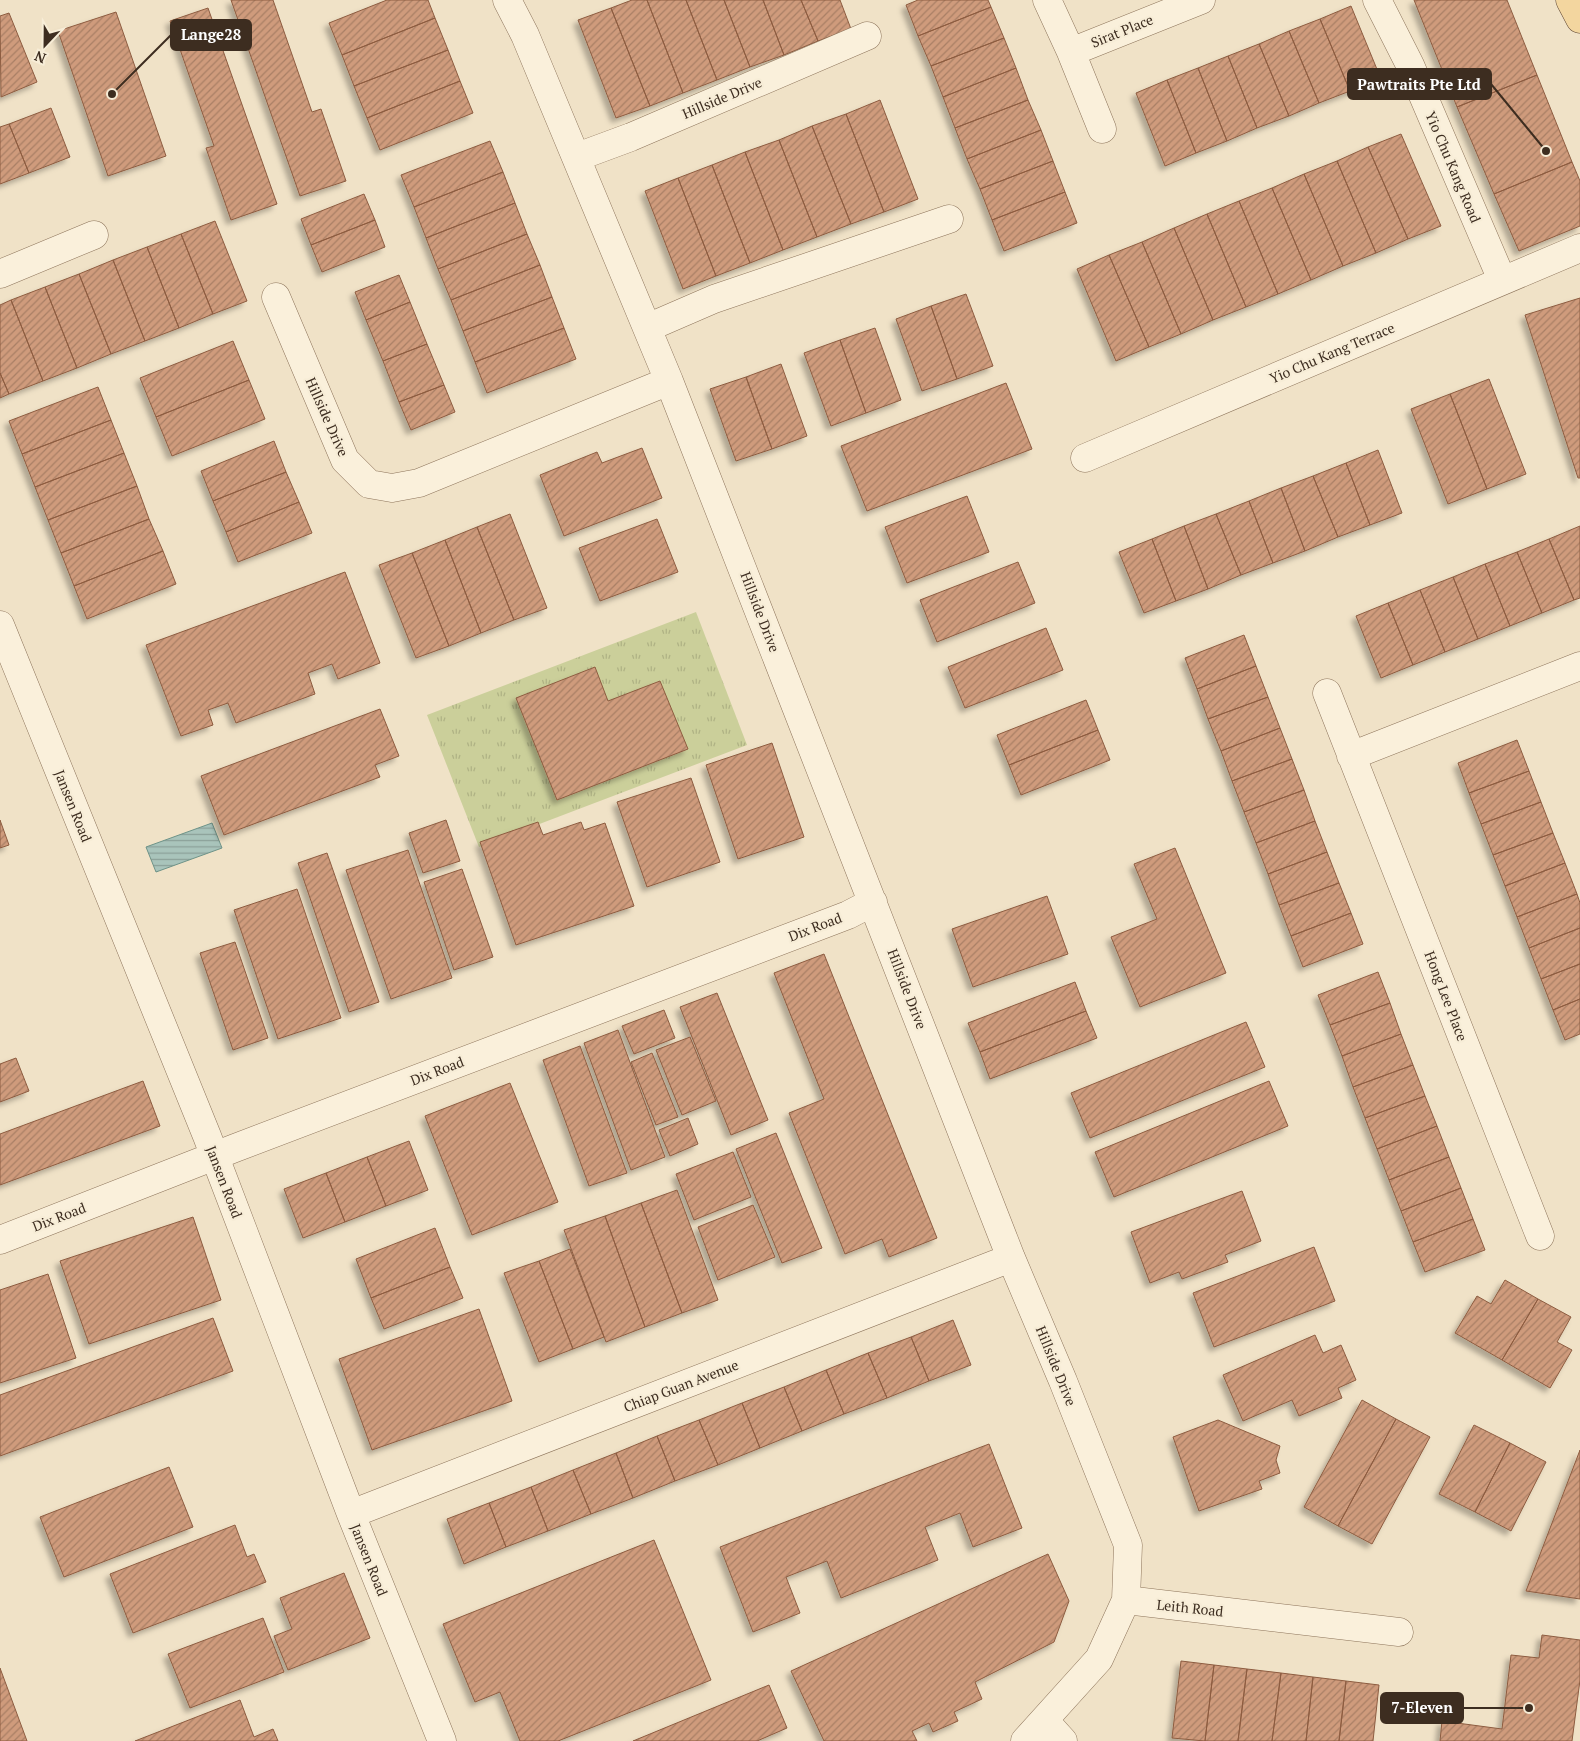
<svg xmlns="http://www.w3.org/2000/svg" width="1580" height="1741" font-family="'PT Serif',serif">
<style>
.grass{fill:url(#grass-tufts)}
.water{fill:url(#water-rules);stroke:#6e9388}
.building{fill:url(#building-hatch);stroke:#8d5c40;filter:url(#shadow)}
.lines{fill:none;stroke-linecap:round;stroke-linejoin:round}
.minor-casing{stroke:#8d745b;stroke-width:29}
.major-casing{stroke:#5b4230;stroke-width:29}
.minor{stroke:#faf0db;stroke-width:28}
.major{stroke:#f3d69f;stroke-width:28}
.labels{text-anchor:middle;stroke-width:4.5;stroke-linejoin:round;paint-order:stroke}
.street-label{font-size:14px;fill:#3d2d20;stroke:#f7edd7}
.leader{fill:none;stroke:#3d2d20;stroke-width:2}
.callout-dot{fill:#3d2d20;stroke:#f7edd7;stroke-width:2}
.callout{fill:#3d2d20;stroke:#3d2d20;stroke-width:2}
.callout-label{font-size:15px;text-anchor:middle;font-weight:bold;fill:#fff}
</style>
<defs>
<pattern id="grass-tufts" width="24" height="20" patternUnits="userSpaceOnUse" patternTransform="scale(1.25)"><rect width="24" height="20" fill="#cbcf9a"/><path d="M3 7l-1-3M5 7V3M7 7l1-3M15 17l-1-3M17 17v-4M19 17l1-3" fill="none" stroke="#afb284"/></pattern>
<pattern id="water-rules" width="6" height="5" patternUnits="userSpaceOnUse" patternTransform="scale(1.25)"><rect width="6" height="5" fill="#a9c4bb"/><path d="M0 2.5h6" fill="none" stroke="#8ba098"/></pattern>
<pattern id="building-hatch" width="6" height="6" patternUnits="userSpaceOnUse" patternTransform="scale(1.25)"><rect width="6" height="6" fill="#cf9b7c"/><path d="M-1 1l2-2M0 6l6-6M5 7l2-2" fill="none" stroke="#a97f65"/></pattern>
<filter id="shadow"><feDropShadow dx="-4.5" dy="4.5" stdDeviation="2.5" flood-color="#0004"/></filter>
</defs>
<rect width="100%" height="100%" fill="#f0e2c7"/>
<!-- grass -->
<path class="grass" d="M696,612L747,745L479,847L427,715Z"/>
<!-- water -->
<path class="water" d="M212,823L222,848L156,872L146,847Z"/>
<!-- building -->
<path class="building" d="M231,0H273L312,112L321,109L346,181L300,196Z
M387,0H428L435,18L342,55L329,23Z
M632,0H647L683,93L650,106L611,8Z
M647,0H686L717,80L683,93Z
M686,0H724L750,67L717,80Z
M724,0H763L784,55L750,67Z
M763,0H801L818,41L784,55Z
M801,0H840L851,29L818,41Z
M918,0H988L991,7L918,36L906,5Z
M1414,0H1507L1537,75L1457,107Z
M1351,6L1381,79L1350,91L1320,19Z
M991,7L1004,38L931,66L918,36Z
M208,8L277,204L231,220L206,148L214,146L170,21Z
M611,8L650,106L616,118L578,20Z
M116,12L166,156L108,176L58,31Z
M9,13L37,82L1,97L0,16Z
M435,18L448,50L354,86L342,55Z
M1320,19L1350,91L1319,103L1289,31Z
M1289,31L1319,103L1289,116L1259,44Z
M1004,38L1016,68L943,97L931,66Z
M1259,44L1289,116L1257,128L1228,56Z
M448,50L460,81L367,118L354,86Z
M1228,56L1257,128L1227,141L1198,68Z
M1016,68L1028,100L955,128L943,97Z
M1198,68L1227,141L1196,153L1167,80Z
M1537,75L1572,162L1494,194L1457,107Z
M1167,80L1196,153L1165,166L1136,93Z
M460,81L473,113L380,150L367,118Z
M880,100L918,199L884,212L846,114Z
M1028,100L1041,130L967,159L955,128Z
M51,108L70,157L29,173L9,124Z
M846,114L884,212L851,224L812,126Z
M9,124L29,173L0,184V127Z
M812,126L851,224L817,237L779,140Z
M1041,130L1053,161L980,189L967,159Z
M1401,134L1441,226L1408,239L1368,147Z
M779,140L817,237L783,250L745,152Z
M490,141L503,172L414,207L401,175Z
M1368,147L1408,239L1376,253L1337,161Z
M745,152L783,250L750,263L712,165Z
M1053,161L1065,192L992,220L980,189Z
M1337,161L1376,253L1343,266L1304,174Z
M1572,162L1580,181V226L1519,251L1494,194Z
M712,165L750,263L716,276L678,178Z
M503,172L515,203L426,238L414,207Z
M1304,174L1343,266L1311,280L1272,188Z
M678,178L716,276L683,289L645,191Z
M1272,188L1311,280L1278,294L1239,201Z
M1065,192L1077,223L1004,251L992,220Z
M364,194L375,220L311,245L301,219Z
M1239,201L1278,294L1246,307L1207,214Z
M515,203L527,234L438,269L426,238Z
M1207,214L1246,307L1213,320L1174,228Z
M375,220L385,247L322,272L311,245Z
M215,221L247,301L213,314L181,234Z
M1174,228L1213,320L1181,334L1142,242Z
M181,234L213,314L179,328L147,247Z
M527,234L540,265L451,300L438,269Z
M1142,242L1181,334L1149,347L1109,255Z
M147,247L179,328L145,341L113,260Z
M1109,255L1149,347L1116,361L1077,269Z
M113,260L145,341L111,354L79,274Z
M540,265L552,297L463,331L451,300Z
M79,274L111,354L77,368L45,287Z
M399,275L410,302L366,320L355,292Z
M45,287L77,368L43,381L11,300Z
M966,294L993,366L957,379L931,306Z
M552,297L564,328L475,362L463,331Z
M1580,298V478H1578L1525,315Z
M11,300L43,381L9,394L0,373V305Z
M410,302L427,344L383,361L366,320Z
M931,306L957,379L922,391L896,319Z
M564,328L576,359L487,393L475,362Z
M875,328L901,400L866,413L840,340Z
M840,340L866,413L831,426L804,353Z
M233,341L249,380L156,417L140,378Z
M427,344L444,385L399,402L383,361Z
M781,364L807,436L772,449L746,377Z
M0,373L9,394L0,398Z
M746,377L772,449L736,461L710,389Z
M1489,379L1526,474L1487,489L1450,394Z
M249,380L265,419L172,456L156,417Z
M1006,383L1032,449L867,511L841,446Z
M444,385L455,412L411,430L399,402Z
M98,387L111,420L22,454L9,421Z
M1450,394L1487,489L1448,504L1411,409Z
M111,420L124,453L35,487L22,454Z
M274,441L286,472L213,501L201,471Z
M642,448L662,498L564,536L540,475L597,452L602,463Z
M1378,450L1402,513L1370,525L1346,463Z
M124,453L137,486L48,520L35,487Z
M1346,463L1370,525L1338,537L1313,476Z
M286,472L299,502L226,532L213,501Z
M1313,476L1338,537L1305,551L1281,488Z
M137,486L149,519L61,553L48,520Z
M1281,488L1305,551L1273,563L1249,501Z
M967,496L989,552L907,583L885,527Z
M1249,501L1273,563L1241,575L1216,514Z
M299,502L312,533L238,562L226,532Z
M510,514L547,608L514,620L477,527Z
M1216,514L1241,575L1208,589L1184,526Z
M149,519L163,551L74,586L61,553Z
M657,519L678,572L600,601L579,548Z
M1184,526L1208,589L1176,601L1152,539Z
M1580,526V598L1574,600L1549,539Z
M477,527L514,620L481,633L445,540Z
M1152,539L1176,601L1144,613L1119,552Z
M1549,539L1574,600L1542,613L1517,552Z
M445,540L481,633L449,646L412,553Z
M163,551L176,584L87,619L74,586Z
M1517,552L1542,613L1510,626L1485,564Z
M412,553L449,646L416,658L379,565Z
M1018,562L1035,603L937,642L920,600Z
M1485,564L1510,626L1478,639L1453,577Z
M345,572L380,663L338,679L332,664L308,673L315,694L236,723L228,703L208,710L213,725L181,736L146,645Z
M1453,577L1478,639L1445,652L1420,590Z
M1420,590L1445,652L1413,665L1388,603Z
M1388,603L1413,665L1381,678L1356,616Z
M1046,628L1063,670L965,708L948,667Z
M1244,635L1256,666L1197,689L1185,658Z
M1256,666L1268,697L1208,719L1197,689Z
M595,667L608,701L660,681L688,749L557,800L516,698Z
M1268,697L1280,728L1221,751L1208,719Z
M1086,700L1098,730L1009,765L997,735Z
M380,709L399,756L375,765L380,777L224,835L201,776Z
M1280,728L1292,759L1232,781L1221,751Z
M1098,730L1110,760L1021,795L1009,765Z
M1517,740L1529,771L1469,793L1458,763Z
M772,743L804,837L738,859L706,765Z
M1292,759L1304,790L1244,812L1232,781Z
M1529,771L1541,802L1481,824L1469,793Z
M691,778L720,862L647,887L617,802Z
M1304,790L1315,821L1256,843L1244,812Z
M1541,802L1553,833L1493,855L1481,824Z
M0,820L9,845L0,848Z
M446,820L460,861L423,873L409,833Z
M1315,821L1327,852L1268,874L1256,843Z
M538,822L543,835L581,822L584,830L605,823L634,906L516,945L480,842Z
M1553,833L1565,863L1505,886L1493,855Z
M1175,848L1226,973L1140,1007L1111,937L1157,919L1134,864Z
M408,850L452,978L391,999L346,870Z
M1327,852L1339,883L1279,905L1268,874Z
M327,853L379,1002L349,1012L298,863Z
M1565,863L1577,894L1517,917L1505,886Z
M462,869L493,957L454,970L424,882Z
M1339,883L1351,913L1291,936L1279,905Z
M297,889L341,1018L278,1039L234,910Z
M1577,894L1580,903V928L1529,948L1517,917Z
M1047,896L1068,954L973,987L952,929Z
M1351,913L1363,944L1303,967L1291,936Z
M1580,928V964L1541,979L1529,948Z
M235,942L268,1038L233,1050L200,953Z
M824,954L937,1238L889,1257L882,1239L845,1254L789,1113L824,1099L774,973Z
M1580,964V999L1553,1010L1541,979Z
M1378,972L1390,1003L1330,1025L1318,995Z
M1075,982L1086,1011L980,1052L968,1023Z
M717,993L768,1120L731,1135L680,1007Z
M1580,999V1034L1565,1040L1553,1010Z
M1390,1003L1401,1034L1342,1056L1330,1025Z
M664,1010L675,1038L634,1054L622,1026Z
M1086,1011L1097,1038L990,1079L980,1052Z
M1246,1022L1265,1067L1090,1138L1071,1093Z
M618,1030L665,1157L631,1170L584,1043Z
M1401,1034L1413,1065L1353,1087L1342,1056Z
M690,1037L716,1101L682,1115L656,1050Z
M580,1046L627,1173L589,1186L543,1060Z
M652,1053L678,1117L656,1125L631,1062Z
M16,1058L29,1091L0,1102V1064Z
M1413,1065L1425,1096L1365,1118L1353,1087Z
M143,1081L160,1126L0,1185V1134Z
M1269,1081L1288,1126L1114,1197L1095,1152Z
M510,1083L558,1202L472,1235L425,1116Z
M1425,1096L1437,1126L1377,1149L1365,1118Z
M688,1118L698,1144L670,1156L659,1130Z
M1437,1126L1449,1157L1389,1180L1377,1149Z
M776,1133L822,1248L782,1263L736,1149Z
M409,1141L428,1190L386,1206L367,1157Z
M733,1152L751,1197L694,1220L676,1174Z
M367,1157L386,1206L345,1222L326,1173Z
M1449,1157L1461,1188L1401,1211L1389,1180Z
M326,1173L345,1222L303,1238L284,1189Z
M1461,1188L1473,1219L1413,1242L1401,1211Z
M677,1190L718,1300L682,1313L641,1203Z
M1242,1191L1261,1241L1225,1255L1228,1262L1182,1279L1179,1272L1150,1283L1131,1232Z
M641,1203L682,1313L645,1327L605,1216Z
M753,1205L775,1257L718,1280L698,1227Z
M605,1216L645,1327L606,1342L564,1230Z
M193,1217L221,1300L89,1344L60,1261Z
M1473,1219L1485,1250L1425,1272L1413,1242Z
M435,1228L450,1267L371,1298L356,1259Z
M1314,1247L1335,1301L1214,1347L1193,1293Z
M570,1249L604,1337L573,1349L539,1261Z
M539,1261L573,1349L539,1362L504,1273Z
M450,1267L463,1298L384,1329L371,1298Z
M48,1274L76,1358L0,1383V1290Z
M1505,1280L1538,1299L1502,1360L1455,1333L1477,1296L1491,1304Z
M1538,1299L1571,1317L1557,1342L1572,1350L1550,1388L1502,1360Z
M479,1309L512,1401L372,1450L339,1359Z
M213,1318L233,1371L0,1456V1395Z
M953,1320L971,1365L929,1381L911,1337Z
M1315,1335L1323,1353L1341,1345L1356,1380L1338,1388L1342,1398L1299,1416L1292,1400L1243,1421L1223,1375Z
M911,1337L929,1381L887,1398L868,1353Z
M868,1353L887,1398L844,1414L826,1370Z
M826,1370L844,1414L802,1431L784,1387Z
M784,1387L802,1431L760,1448L742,1403Z
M1362,1400L1396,1419L1338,1526L1304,1507Z
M742,1403L760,1448L718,1465L699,1420Z
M1396,1419L1430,1437L1372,1544L1338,1526Z
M699,1420L718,1465L675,1481L657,1436Z
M1218,1420L1280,1446L1276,1460L1280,1473L1259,1481L1262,1489L1199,1511L1173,1437Z
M1474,1425L1510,1443L1475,1512L1439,1494Z
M657,1436L675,1481L633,1498L616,1453Z
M1510,1443L1546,1462L1511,1531L1475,1512Z
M989,1444L1022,1528L973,1547L960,1513L925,1527L938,1560L841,1598L827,1561L786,1577L800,1613L753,1632L720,1547Z
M1580,1450V1599L1526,1591Z
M616,1453L633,1498L591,1514L573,1470Z
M169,1467L193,1527L64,1577L40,1517Z
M573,1470L591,1514L548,1531L531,1487Z
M531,1487L548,1531L506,1547L489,1503Z
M489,1503L506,1547L464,1564L447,1519Z
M235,1525L247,1557L254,1554L266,1582L133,1633L110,1574Z
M654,1540L711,1680L558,1741H520L500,1692L475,1702L443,1624Z
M1048,1554L1069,1601L1054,1642L975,1682L982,1699L954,1712L958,1721L933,1732L929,1723L912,1731L917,1741H824L791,1671Z
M344,1573L370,1638L288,1670L274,1636L292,1629L280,1598Z
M263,1618L284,1672L190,1708L168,1654Z
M1542,1635L1580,1640V1680L1572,1741H1440L1442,1721L1502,1729L1511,1655L1539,1658Z
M1181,1661L1214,1665L1205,1741L1172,1738Z
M1214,1665L1247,1669L1238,1741H1205Z
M0,1668L27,1741H0Z
M1247,1669L1281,1673L1272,1741H1238Z
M1281,1673L1313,1677L1306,1741H1272Z
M1313,1677L1346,1681L1339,1741H1306Z
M1346,1681L1379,1685L1373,1741H1339Z
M769,1685L787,1728L757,1741H633Z
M240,1700L254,1737L273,1729L278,1741H135Z"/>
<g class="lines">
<!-- minor casing -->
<g class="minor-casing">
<path id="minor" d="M507,0L525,35L669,381L1011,1258L1063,1381L1128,1545L1126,1600L1099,1659L1025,1741
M1047,0L1071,52L1102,129
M1377,0L1410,65L1502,280
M1071,52L1201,0
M577,157L631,137L867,36
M0,274L94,235
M276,297L345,460L369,484L392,488L419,483L669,381
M647,328L714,299L949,219
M1085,458L1580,248
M0,625L207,1136L351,1514L442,1741
M1327,693L1540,1236
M1351,756L1580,666
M0,1240L235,1148L848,915L873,902
M351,1514L1011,1258
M1126,1600L1399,1632
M1044,1720L1063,1741"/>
</g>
<!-- major casing -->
<g class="major-casing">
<path id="major" d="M1570,0L1580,19"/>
</g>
<!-- minor -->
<use href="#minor" class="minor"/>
<!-- major -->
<use href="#major" class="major"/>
</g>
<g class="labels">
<!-- street labels -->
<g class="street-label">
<text transform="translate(1122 31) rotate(-22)" y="5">Sirat Place</text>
<text transform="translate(722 98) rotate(-23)" y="5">Hillside Drive</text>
<text transform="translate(1453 167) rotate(67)" y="5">Yio Chu Kang Road</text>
<text transform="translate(1332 353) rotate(-23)" y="5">Yio Chu Kang Terrace</text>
<text transform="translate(327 417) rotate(66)" y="5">Hillside Drive</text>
<text transform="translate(760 612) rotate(69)" y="5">Hillside Drive</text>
<text transform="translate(73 806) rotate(68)" y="5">Jansen Road</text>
<text transform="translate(815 927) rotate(-21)" y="5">Dix Road</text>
<text transform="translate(907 989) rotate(69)" y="5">Hillside Drive</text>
<text transform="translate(1446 996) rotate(69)" y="5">Hong Lee Place</text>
<text transform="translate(437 1071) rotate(-21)" y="5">Dix Road</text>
<text transform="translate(224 1182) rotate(69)" y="5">Jansen Road</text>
<text transform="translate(59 1217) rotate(-21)" y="5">Dix Road</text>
<text transform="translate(1056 1366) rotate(68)" y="5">Hillside Drive</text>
<text transform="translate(681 1386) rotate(-21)" y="5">Chiap Guan Avenue</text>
<text transform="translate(369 1560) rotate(68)" y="5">Jansen Road</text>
<text transform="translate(1190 1608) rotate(6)" y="5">Leith Road</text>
</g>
</g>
<!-- callouts -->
<path class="leader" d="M112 94L171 35M1546 151L1491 84M1529 1708L1463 1708"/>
<g class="callout-dot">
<circle cx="112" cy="94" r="5"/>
<circle cx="1546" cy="151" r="5"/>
<circle cx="1529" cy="1708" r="5"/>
</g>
<g class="callout">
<rect x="171" y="20" width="80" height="30" rx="5"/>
<rect x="1348" y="69" width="143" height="30" rx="5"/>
<rect x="1381" y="1693" width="82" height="30" rx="5"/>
</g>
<g class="callout-label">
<text x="211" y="40">Lange28</text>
<text x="1419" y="90">Pawtraits Pte Ltd</text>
<text x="1422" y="1713">7-Eleven</text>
</g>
<!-- north arrow -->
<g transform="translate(45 45) rotate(202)" stroke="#f7edd7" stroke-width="4" paint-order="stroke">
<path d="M0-4L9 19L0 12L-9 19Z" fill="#3d2d20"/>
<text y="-8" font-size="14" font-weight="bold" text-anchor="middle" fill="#3d2d20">N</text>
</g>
</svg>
